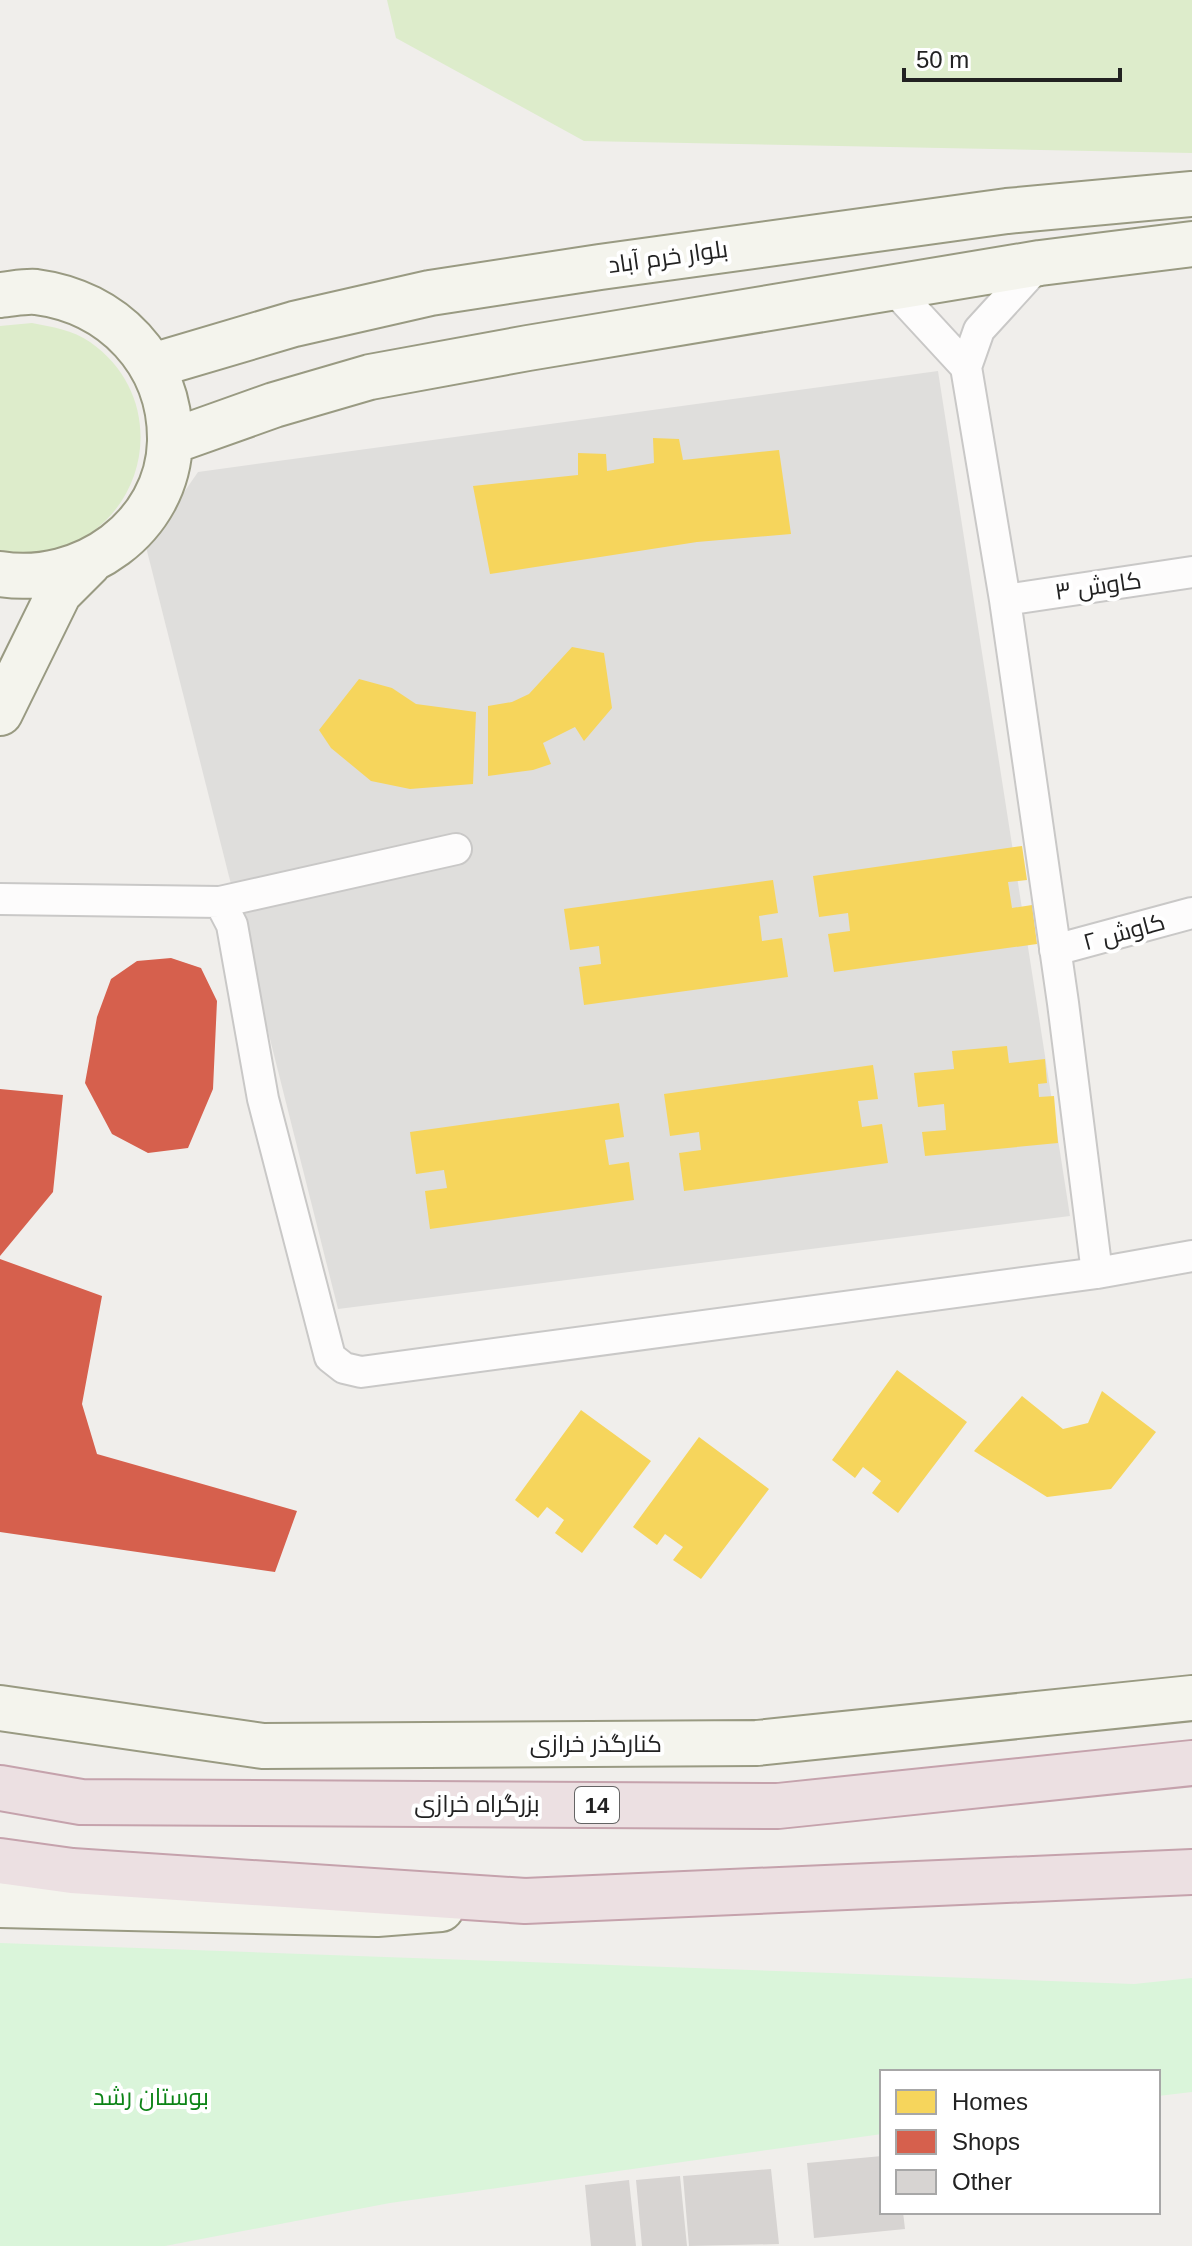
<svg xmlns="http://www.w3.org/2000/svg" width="1192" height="2246" font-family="Helvetica,Cairo,sans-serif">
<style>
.residential{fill:#dfdedc}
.grass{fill:#ddeccb}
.park{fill:#daf5da}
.homes{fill:#f6d55c}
.shops{fill:#d6604d}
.building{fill:#d7d4d2}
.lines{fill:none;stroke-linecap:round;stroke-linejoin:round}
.street-casing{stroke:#c9c8c7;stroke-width:34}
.secondary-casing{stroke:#999a82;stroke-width:48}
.highway-casing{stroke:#c5a2ac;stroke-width:48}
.street{stroke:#fdfcfc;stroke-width:30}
.secondary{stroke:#f4f4ed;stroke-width:44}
.highway{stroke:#ece0e2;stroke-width:44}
.labels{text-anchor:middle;stroke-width:8;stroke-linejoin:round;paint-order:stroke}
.shield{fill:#fff;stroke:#646464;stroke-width:2}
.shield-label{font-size:22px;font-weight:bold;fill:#222}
.street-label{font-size:24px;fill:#222;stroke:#fff}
.park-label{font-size:24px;fill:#0c8416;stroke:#fff}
</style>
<rect width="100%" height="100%" fill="#f0eeeb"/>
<!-- residential -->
<path class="residential" d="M938,371L1070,1216L338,1309L146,547L198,472Z"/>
<!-- grass -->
<path class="grass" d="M387,0H1192V153L584,141L396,38Z
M32,323C52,327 73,330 90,342C172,399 150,522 55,550C37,555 18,553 0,550V326Z"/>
<!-- park -->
<path class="park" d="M0,1943L1134,1984L1192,1978V2092L1158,2096V2072H882V2134L390,2203L165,2246H0Z"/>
<!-- homes -->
<path class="homes" d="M653,438L679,439L683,460L779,450L791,534L697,542L490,574L473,486L578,475V453L606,454L607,471L654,463Z
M572,647L604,653L612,708L584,741L575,727L543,743L551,764L533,770L488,776V706L512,702L529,694Z
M359,679L392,688L416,704L476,712L473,784L410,789L371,781L331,748L319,730Z
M1022,846L1027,880L1008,882L1012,908L1032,905L1037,944L834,972L828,934L850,931L848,913L819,917L813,876Z
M773,880L778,913L759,916L762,941L782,938L788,977L584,1005L579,967L601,964L599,946L570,950L564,909Z
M1007,1046L1009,1063L1045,1059L1047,1083L1038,1084L1039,1097L1054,1096L1058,1143L925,1156L922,1132L946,1130L944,1104L918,1107L914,1073L954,1069L952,1051Z
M873,1065L878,1099L858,1101L862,1127L882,1124L888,1163L684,1191L679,1153L701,1150L699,1132L670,1136L664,1094Z
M619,1103L624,1137L605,1140L609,1165L629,1162L634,1200L430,1229L425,1191L447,1188L444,1170L416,1174L410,1132Z
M897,1370L967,1422L898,1513L872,1493L881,1481L863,1467L855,1478L832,1460Z
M1102,1391L1156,1432L1111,1489L1047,1497L974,1451L1022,1396L1063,1429L1088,1423Z
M581,1410L651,1461L582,1553L555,1533L564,1520L547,1507L538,1518L515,1500Z
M699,1437L769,1489L701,1579L673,1560L683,1547L665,1534L657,1545L633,1527Z"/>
<!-- shops -->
<path class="shops" d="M171,958L201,968L217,1001L213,1089L188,1148L148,1153L112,1134L85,1083L97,1017L111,979L137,961Z
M0,1089L63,1095L53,1192L0,1256Z
M0,1259L102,1296L82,1404L97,1454L297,1511L275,1572L0,1532Z"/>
<!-- building -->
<path class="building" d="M882,2156V2212H903L905,2229L814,2238L807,2163Z
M771,2169L779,2244L689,2246L683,2176Z
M680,2176L687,2246H642L636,2180Z
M629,2180L636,2246H591L585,2185Z"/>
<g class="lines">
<!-- street casing -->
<g class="street-casing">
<path id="street" d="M1040,263L979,330L966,367L1005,600L1063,1003L1097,1273
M894,289L966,367
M1005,600L1192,572
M0,899L220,902L456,849
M220,902L232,925L263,1099L330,1357L344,1368L361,1372L1097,1273L1192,1256
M1055,950L1192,913"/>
</g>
<!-- secondary casing -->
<g class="secondary-casing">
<path id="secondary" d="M0,295C12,294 25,291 36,292C113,302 171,361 170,441C168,528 82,587 0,574
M152,366L294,324L430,293L600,267L1007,211L1192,194
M170,442L274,405L370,377L528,348L1040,263L1192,244
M0,713L59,593L89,563
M0,1708L263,1746L757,1743L1192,1698
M0,1905L377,1914L441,1909"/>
</g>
<!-- highway casing -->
<g class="highway-casing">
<path id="highway" d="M0,1788L81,1802L778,1806L1192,1763
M0,1861L72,1871L525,1901L1192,1872"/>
</g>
<!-- street -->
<use href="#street" class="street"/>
<!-- secondary -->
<use href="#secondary" class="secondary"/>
<!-- highway -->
<use href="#highway" class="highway"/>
</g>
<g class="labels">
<!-- shield labels -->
<rect class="shield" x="575" y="1787" width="44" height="36" rx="6"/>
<g class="shield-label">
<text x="597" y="1813">14</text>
</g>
<!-- street labels -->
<g class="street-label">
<text transform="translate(668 257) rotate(-8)" y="8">بلوار خرم آباد</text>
<text transform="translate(1098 586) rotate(-8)" y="8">کاوش ۳</text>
<text transform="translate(1124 932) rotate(-15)" y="8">کاوش ۲</text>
<text x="596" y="1752">کنارگذر خرازی</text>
<text x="477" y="1812">بزرگراه خرازی</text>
</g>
<!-- park labels -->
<g class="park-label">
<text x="151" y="2105">بوستان رشد</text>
</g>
</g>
<!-- legend -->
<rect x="880" y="2070" width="280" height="144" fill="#ffffff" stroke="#a7a7a7" stroke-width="2"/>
<rect x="896" y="2090" width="40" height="24" fill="#f6d55c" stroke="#a7a7a7" stroke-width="2"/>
<text x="952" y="2110" font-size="24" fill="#222222">Homes</text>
<rect x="896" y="2130" width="40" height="24" fill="#d6604d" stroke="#a7a7a7" stroke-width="2"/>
<text x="952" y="2150" font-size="24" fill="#222222">Shops</text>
<rect x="896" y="2170" width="40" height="24" fill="#d7d4d2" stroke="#a7a7a7" stroke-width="2"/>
<text x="952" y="2190" font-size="24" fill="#222222">Other</text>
<!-- scale -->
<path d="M904 68v12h216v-12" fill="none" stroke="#222222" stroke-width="4"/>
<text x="916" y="68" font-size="24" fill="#222222" stroke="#ffffff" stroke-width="6" paint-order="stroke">50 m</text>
</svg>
